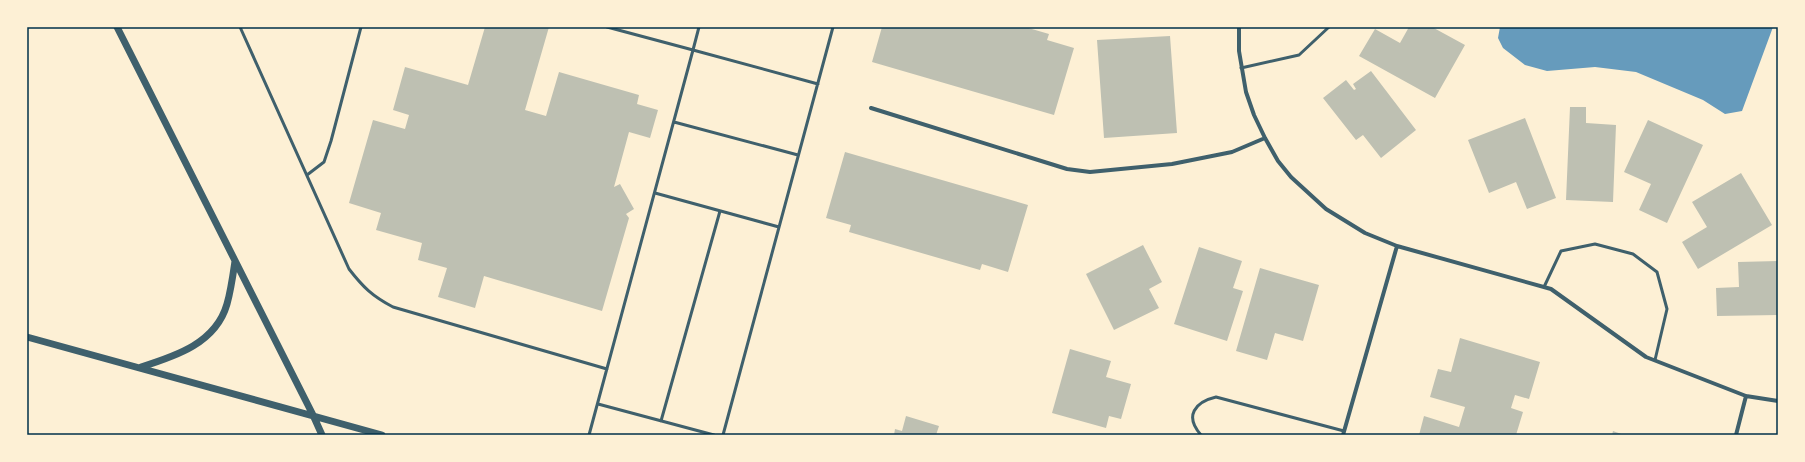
<svg xmlns="http://www.w3.org/2000/svg" width="1805" height="462" font-family="'Archivo Narrow',sans-serif">
<style>
.water{fill:#669bbc}
.building{fill:#bec0b2}
.lines{fill:none;stroke-linecap:round;stroke-linejoin:round}
.service{stroke:#3f606c;stroke-width:3}
.minor{stroke:#3f606c;stroke-width:4}
.tertiary{stroke:#3f606c;stroke-width:7}
.neatline{fill:none;stroke:#003049;stroke-width:1.5}
</style>
<rect width="100%" height="100%" fill="#fdf0d5"/>
<!-- water -->
<path class="water" d="M1500,27H1773L1742,111L1725,114L1703,100L1636,72L1595,67L1547,71L1525,65L1503,48L1498,38Z"/>
<!-- building -->
<path class="building" d="M485,27H549L525,110L546,116L559,72L639,95L637,104L658,110L650,138L629,132L614,187L620,184L634,209L626,214L629,218L602,311L484,276L475,308L438,297L447,268L418,260L422,243L376,230L381,213L349,203L373,120L405,129L409,115L393,110L405,67L468,85Z
M882,27H1025L1049,34L1047,40L1074,48L1054,115L872,62Z
M1409,27H1432L1465,45L1435,98L1359,56L1375,29L1400,43Z
M1170,36L1177,133L1104,138L1097,40Z
M1371,71L1416,130L1381,158L1363,135L1356,140L1323,98L1346,80L1354,90L1356,89L1353,84Z
M1570,107H1586V123L1616,125L1613,202L1566,200Z
M1525,118L1556,198L1527,209L1516,182L1489,193L1468,140Z
M1648,120L1703,145L1667,223L1639,210L1651,184L1624,172Z
M845,152L1028,205L1008,272L982,264L980,270L849,232L851,225L826,218Z
M1741,173L1772,225L1698,269L1682,242L1707,227L1692,202Z
M1143,245L1162,282L1149,289L1159,308L1114,330L1086,274Z
M1199,247L1242,261L1233,288L1243,291L1227,341L1174,324Z
M1778,261V315L1717,316L1716,288L1739,287L1738,262Z
M1260,268L1319,285L1303,341L1275,333L1267,360L1236,351Z
M1460,338L1540,362L1529,399L1515,395L1511,408L1523,412L1516,435H1419L1424,416L1459,427L1465,407L1430,397L1438,369L1451,372Z
M1070,349L1111,361L1106,377L1131,384L1121,419L1109,416L1106,428L1052,413Z
M906,416L939,426L936,435H894L895,429L902,431Z
M1613,431L1624,435H1612Z"/>
<g class="lines">
<!-- service -->
<path class="service" d="M240,27L349,269C363,287 372,296 393,307L607,369
M699,27L693,50L818,84
M1241,68L1299,55L1329,27
M674,122L798,155
M307,175L324,162L331,141L361,27
M655,193L779,227
M1544,287L1561,251L1595,244L1633,254L1657,272L1667,309L1655,360
M598,404L714,435
M661,421L720,211
M589,435L693,50L607,27
M723,435L833,27
M1201,435C1184,416 1195,402 1216,397L1344,431"/>
<!-- minor -->
<path class="minor" d="M1239,27V51L1246,92L1254,115L1265,138L1278,161L1291,177L1326,209L1365,233L1397,246L1551,289L1646,357L1746,396L1778,401
M871,108L1067,169L1090,172L1172,164L1232,152L1265,138
M1343,435L1397,246
M1736,435L1746,396"/>
<!-- tertiary -->
<path class="tertiary" d="M117,27L313,415L322,435
M27,337L382,435
M141,367C176,356 216,343 227,304C231,290 233,275 235,261"/>
</g>
<!-- border -->
<rect width="1805" height="462" fill="none" stroke="#fdf0d5" stroke-width="56"/>
<rect x="28" y="28" width="1749" height="406" class="neatline"/>
</svg>
